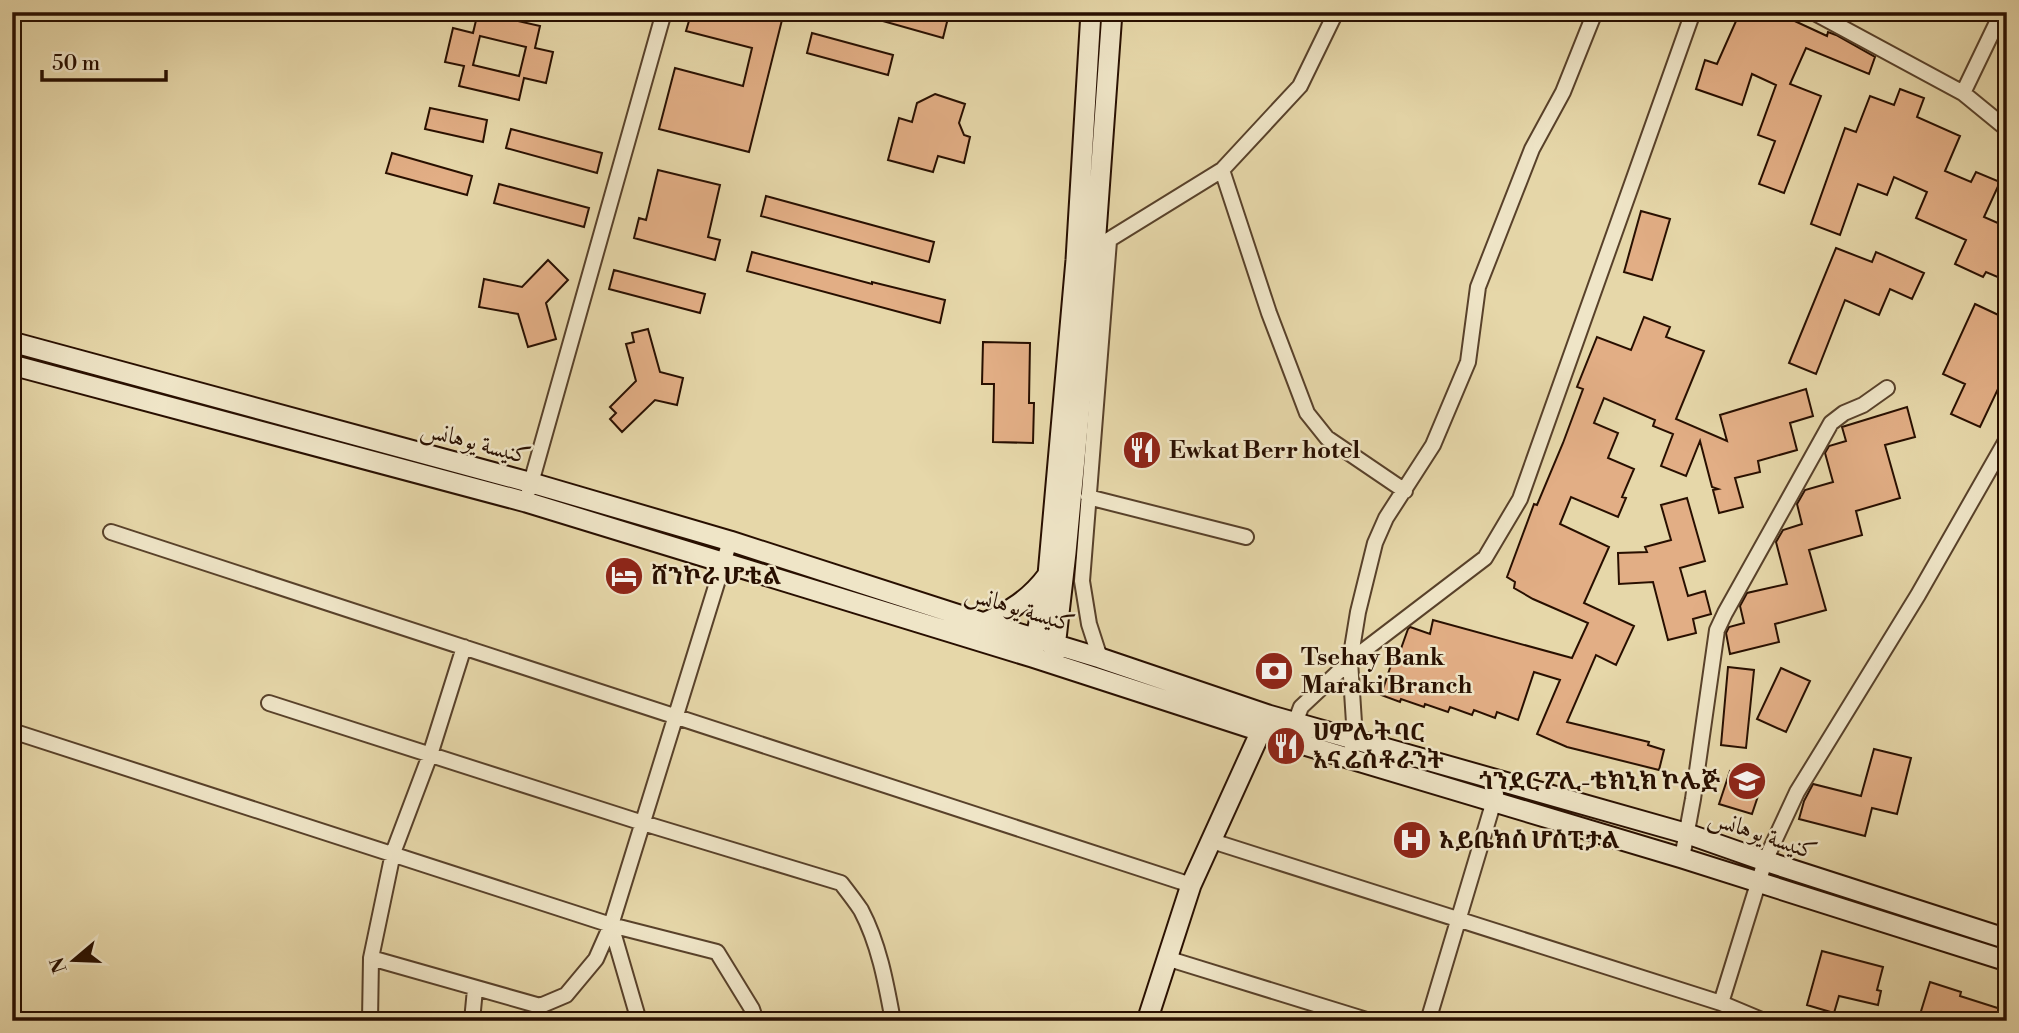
<svg xmlns="http://www.w3.org/2000/svg" width="2019" height="1033" font-family="'Libre Bodoni',Amiri,'Noto Serif Ethiopic',serif">
<style>
.building{fill:#e2ae85;stroke:#280f00;stroke-width:2;fill-rule:evenodd}
.lines{fill:none;stroke-linecap:round;stroke-linejoin:round}
.street-casing{stroke:#58412a;stroke-width:18}
.secondary-casing{stroke:#280f00;stroke-width:23}
.street{stroke:#efe5c7;stroke-width:14}
.secondary{stroke:#efe5c7;stroke-width:19}
.labels{text-anchor:middle;stroke-width:5;stroke-linejoin:round;paint-order:stroke}
.street-label{font-size:24px;fill:#280f00;stroke:#efe5c7}
.poi-label{font-size:24px;font-weight:bold;fill:#280f00;stroke:#efe5c7;text-anchor:start}
</style>
<rect width="100%" height="100%" fill="#e6d7a9"/>
<filter id="stains"><feTurbulence type="fractalNoise" baseFrequency=".00286" numOctaves="4"/><feColorMatrix values="0 0 0 0 .2 0 0 0 0 .09 0 0 0 0 .02 0 0 0 .5 -.17"/></filter>
<radialGradient id="worn" r=".72"><stop offset=".6" stop-color="#630" stop-opacity="0"/><stop offset="1" stop-color="#630" stop-opacity=".3"/></radialGradient>
<!-- building -->
<path class="building" d="M478,12L540,26L535,48L553,52L546,83L524,78L519,100L459,86L464,66L445,62L453,28L473,33ZM480,36L526,47L519,76L473,65Z
M715,12H784L749,152L659,129L675,68L743,86L752,48L686,31L691,14L713,20Z
M865,12H927L948,18L943,38L865,16Z
M1740,12H1789L1786,17L1827,36L1828,32L1836,35L1875,57L1869,74L1806,48L1790,84L1821,96L1784,193L1759,184L1775,141L1758,135L1776,85L1752,74L1742,105L1696,89L1705,60L1717,64Z
M812,33L893,55L888,75L807,53Z
M1900,89L1924,98L1917,117L1960,136L1945,171L1971,182L1976,172L2000,182L1984,217L2007,227V281L1986,272L1983,277L1955,264L1966,240L1916,218L1927,192L1894,177L1887,195L1858,184L1840,235L1811,224L1845,128L1856,132L1870,96L1894,105Z
M935,94L965,104L959,123L964,135L970,137L964,163L938,156L933,172L888,160L899,118L912,122L917,103Z
M430,108L487,120L483,142L425,129Z
M511,129L602,153L597,173L506,148Z
M392,153L472,176L467,195L386,173Z
M658,170L720,185L708,237L720,240L715,260L634,238L639,218L646,220Z
M499,184L589,208L584,227L494,203Z
M766,196L934,242L929,262L761,216Z
M1641,211L1670,219L1652,280L1624,272Z
M1836,248L1872,262L1876,252L1924,273L1912,299L1890,289L1879,315L1845,300L1816,374L1789,363Z
M752,252L872,284V282L945,300L940,323L747,271Z
M548,260L568,280L546,303L556,339L528,347L518,314L479,307L484,279L522,287Z
M614,270L705,294L700,313L609,289Z
M1975,304L2007,319V370L1980,427L1951,414L1965,384L1943,374Z
M1644,317L1670,327L1666,337L1704,351L1676,419L1727,441L1720,415L1806,389L1813,416L1790,423L1797,450L1758,461L1760,472L1735,478L1743,507L1719,513L1713,490L1718,489L1712,487L1700,441L1686,476L1661,466L1673,434L1653,426L1655,420L1604,398L1594,423L1618,433L1608,458L1634,469L1622,497L1626,498L1618,517L1571,497L1560,524L1609,547L1584,603L1634,626L1616,665L1596,655L1567,722L1649,742L1648,745L1664,750L1659,770L1567,747L1537,734L1560,680L1534,672L1518,720L1497,712L1495,718L1474,710L1472,715L1450,707L1448,712L1425,704L1424,707L1401,699L1400,702L1381,695L1394,656L1398,657L1408,629L1410,627L1430,634L1433,620L1572,658L1588,623L1533,599L1514,588L1515,582L1507,577L1534,504L1537,505L1563,443L1583,389L1577,387L1597,337L1631,350Z
M648,329L660,372L683,378L677,405L655,400L622,432L610,419L616,413L610,407L636,381L626,344L634,342L632,333Z
M983,342L1030,343L1029,403H1034L1033,443L993,442L994,384H982Z
M1907,407L1915,437L1885,445L1900,498L1856,511L1862,535L1809,550L1826,610L1775,624L1779,642L1730,654L1726,633L1729,627L1744,623L1740,606L1747,593L1787,584L1776,542L1783,530L1802,524L1797,504L1805,490L1833,482L1825,453L1829,446L1846,441L1842,427Z
M1687,498L1705,561L1680,568L1688,596L1705,591L1711,614L1693,619L1696,633L1668,640L1653,582L1619,584L1618,553L1647,552L1645,547L1671,540L1661,505Z
M1728,667L1754,670L1746,748L1721,745Z
M1781,668L1810,681L1786,732L1757,719Z
M1874,749L1911,758L1897,814L1872,808L1865,836L1799,819L1804,801L1813,784L1861,796Z
M1730,771L1763,781L1752,814L1719,804Z
M1822,951L1883,967L1877,990L1881,991L1878,1005L1839,996L1834,1013L1807,1005Z
M1930,982L1961,992L1960,996L2007,1011V1021H1918Z"/>
<g class="lines">
<!-- street casing -->
<g class="street-casing">
<path id="street" d="M1813,12L1963,93L2007,129
M1963,93L2002,12
M1222,170L1269,313L1307,413L1327,438L1405,491
M1102,244L1222,170L1300,86L1336,12
M529,490L664,12
M1088,497L1246,537
M111,532L1191,885
M1100,658L1089,624L1082,581L1109,241
M1350,661L1485,558L1520,499L1693,12
M1350,661L1358,612L1375,543L1386,518L1433,445L1468,362L1478,287L1532,149L1563,92L1595,12
M269,703L643,823L841,883C848,892 855,901 861,910C879,944 886,983 893,1021
M12,731L611,925L717,952L752,1009L756,1021
M1292,731L1301,707L1350,661L1355,738L1352,747
M1212,841L1721,1003L1764,1021
M1682,858L1693,799L1717,630L1725,613L1831,423L1844,413L1863,405L1887,388
M611,925L639,1021
M371,958L540,1006L566,995L596,959L611,925L730,541
M1166,958L1370,1021
M1721,1003L1765,861L1797,792L1918,595L2007,439
M370,1021L371,958L393,853L430,755L464,647
M472,1021L475,989
M1428,1021L1496,794"/>
</g>
<!-- secondary casing -->
<g class="secondary-casing">
<path id="secondary" d="M12,342L532,483L730,541L984,623L1100,658L1268,715L1688,834L1765,861L2007,939
M12,365L526,502L1032,657L1291,741L1682,858L2007,961
M984,623C1010,611 1030,599 1047,576
M1034,649L1048,575L1076,260L1091,12
M1054,656L1066,553L1095,247L1112,12
M1147,1021L1191,885L1266,720"/>
</g>
<!-- street -->
<use href="#street" class="street"/>
<!-- secondary -->
<use href="#secondary" class="secondary"/>
</g>
<!-- icons -->
<defs>
<g id="restaurant-disc" transform="scale(2.0125)"><circle r="9.5" fill="#8f2418" stroke="#efe5c7"/><path d="M-5-6h1v4h1v-4h1v4h1v-4h1v5L-1.5 .5V6h-2V.5L-5-1ZM5-6V6H3V1.5H1.5Q1.5-4 5-6Z" fill="#fff"/></g>
<g id="hotel-disc" transform="scale(2.0125)"><circle r="9.5" fill="#8f2418" stroke="#efe5c7"/><path d="M-6-4.5h1.5V1H6V5H4.5V3h-9V5H-6ZM-4 0a1.8 1.8 0 1 1 3.6 0ZM.5 0V-2.5h3Q6-2.5 6 0Z" fill="#fff"/></g>
<g id="bank-disc" transform="scale(2.0125)"><circle r="9.5" fill="#8f2418" stroke="#efe5c7"/><path d="M-6-4H6V4H-6ZM0-2.3a2.3 2.3 0 1 0 0 4.6a2.3 2.3 0 1 0 0-4.6Z" fill="#fff"/></g>
<g id="school-disc" transform="scale(2.0125)"><circle r="9.5" fill="#8f2418" stroke="#efe5c7"/><path d="M0-5L7-2L0 1L-7-2ZM-4 1L0 2.5L4 1V4Q0 6-4 4Z" fill="#fff"/></g>
<g id="hospital-disc" transform="scale(2.0125)"><circle r="9.5" fill="#8f2418" stroke="#efe5c7"/><path d="M-5-5h3v3.5h4V-5h3V5h-3V1.5h-4V5h-3Z" fill="#fff"/></g>
</defs>
<g fill-rule="evenodd">
<use href="#restaurant-disc" x="1142" y="450"/>
<use href="#hotel-disc" x="624" y="576"/>
<use href="#bank-disc" x="1274" y="671"/>
<use href="#restaurant-disc" x="1286" y="746"/>
<use href="#school-disc" x="1747" y="781"/>
<use href="#hospital-disc" x="1412" y="840"/>
</g>
<g class="labels">
<!-- street labels -->
<g class="street-label">
<text transform="translate(476 442) rotate(15)" y="8">كنيسة يوهانس</text>
<text transform="translate(1020 608) rotate(17)" y="8">كنيسة يوهانس</text>
<text transform="translate(1763 834) rotate(19)" y="8">كنيسة يوهانس</text>
</g>
<!-- poi labels -->
<g class="poi-label">
<text x="1169" y="458">Ewkat Berr hotel</text>
<text x="651" y="584">ሸንኮራ ሆቴል</text>
<text x="1301" y="665">Tsehay Bank<tspan x="1301" dy="28">Maraki Branch</tspan></text>
<text x="1313" y="740">ሀምሌት ባር<tspan x="1313" dy="28">እና ሬስቶራንት</tspan></text>
<text x="1720" y="789" text-anchor="end">ጎንደር ፖሊ-ቴክኒክ ኮሌጅ</text>
<text x="1439" y="848">አይቤክስ ሆስፒታል</text>
</g>
</g>
<!-- margin -->
<rect width="2019" height="1033" fill="none" stroke="#e6d7a9" stroke-width="42"/>
<rect x="14" y="14" width="1991" height="1005" fill="none" stroke="#280f00" stroke-width="3.5"/>
<rect x="21" y="21" width="1977" height="991" fill="none" stroke="#280f00" stroke-width="2"/>
<!-- north arrow -->
<g transform="translate(74 960) rotate(251)" stroke="#efe5c7" stroke-width="5" paint-order="stroke">
<path d="M0-5L12 26L0 18L-12 26Z" fill="#280f00"/>
<text y="-10" font-size="19" font-weight="bold" text-anchor="middle" fill="#280f00">N</text>
</g>
<!-- scale -->
<path d="M42 70v10h124v-10" fill="none" stroke="#280f00" stroke-width="3.5"/>
<text x="52" y="70" font-size="21" fill="#280f00" stroke="#efe5c7" stroke-width="5" paint-order="stroke">50 m</text>
<rect width="100%" height="100%" filter="url(#stains)"/>
<rect width="100%" height="100%" fill="url(#worn)"/>
</svg>
